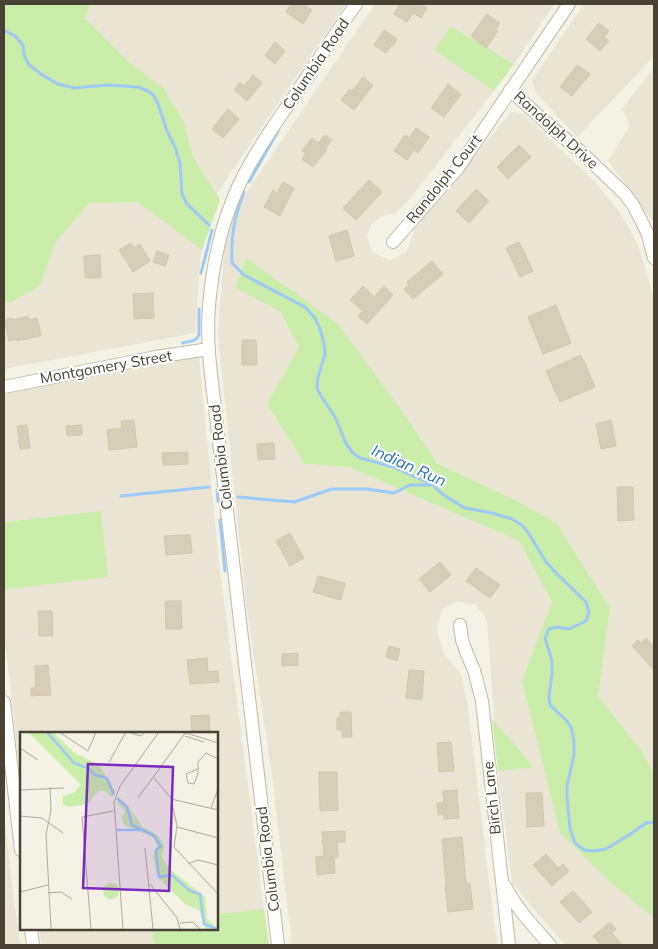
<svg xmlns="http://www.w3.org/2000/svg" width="658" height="949" font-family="Mulish,sans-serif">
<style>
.residential{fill:#e9e4d3}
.green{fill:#caedaa}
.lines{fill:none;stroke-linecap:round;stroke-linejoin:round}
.stream{stroke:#9ccbf7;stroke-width:3}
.building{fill:#d7ceba;stroke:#d3c7ac}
.minor-casing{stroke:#c1baa7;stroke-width:14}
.minor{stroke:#fff;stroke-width:12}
.labels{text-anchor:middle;stroke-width:4;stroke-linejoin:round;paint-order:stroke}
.street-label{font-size:15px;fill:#484234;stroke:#fff}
.water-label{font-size:16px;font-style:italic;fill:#2370be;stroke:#fff}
.inset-river{fill:none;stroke:#9ccbf7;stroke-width:2.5}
.inset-road{fill:none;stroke:#afab9e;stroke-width:1}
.view{fill:#7b2cbf;fill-opacity:0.15;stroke:#7b2cbf;stroke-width:2.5}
.inset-edge{fill:none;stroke:#484234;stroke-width:2.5}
</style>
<rect width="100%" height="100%" fill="#f4f1e5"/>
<!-- residential -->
<path class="residential" d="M4,4L68,52L91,4H346L204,212L195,333L4,369Z
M375,4H554L514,64L451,26L435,50L494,91L407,202L395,213L380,217L371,225L367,237L372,252L389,260L406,253L415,228L511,112L524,114L595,182L620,213L638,245L654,298V774L643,753L598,696L610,608L513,499L438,464L407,418L280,311L299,347L267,404L305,464L349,467L519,541L552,602L523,681L610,882L654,918V945H565L512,883L498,771L487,620L476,605L457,601L442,610L437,628L443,653L461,674L468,707L497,945H292L271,768L247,611L218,336L226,222Z
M584,4H654V56L577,137L535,92L532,80Z
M654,68V220L651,219L608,161L630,125L622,109Z
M199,357L219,563L264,909L216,914V733H21V779L4,634V590L108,577L101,511L4,522V396L9,393Z
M4,816L10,869L20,945H4Z
M39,928H152L154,945H41Z"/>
<!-- green -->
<path class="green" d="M4,4H91L84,19L88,21L130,63L164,89L184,122L193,157L220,200L202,250L138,202L89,203L55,243L40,286L11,302H4Z
M451,26L514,64L494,91L434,50Z
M246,258L338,324L407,418L438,464L513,499L556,523L610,608L598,696L643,753L654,774V918L610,882L560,833L522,681L552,602L519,541L349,467L305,464L267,404L299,347L280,311L235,288Z
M101,511L108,577L4,590V522Z
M492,719L534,767L498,771Z
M264,909L269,945H154L152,928H216V914Z"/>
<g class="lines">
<!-- stream -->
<path class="stream" d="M4,31H6L15,36L23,45L24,55L29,65L44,76L58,84L74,88L108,85L138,87L148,91L154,96L158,104L167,131L175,147L180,163L182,194L187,204L209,225
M299,99L316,75
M249,182L278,131
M244,192C234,218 231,235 232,263L244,275L305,307L315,318L320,329L324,343L325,354L318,377L317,388L321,396L335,417L341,431L345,442L353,453L360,458L393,467L433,485L442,494L465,508L492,513L512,519L522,525L529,534L546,562L557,574L586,602L589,612L586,621L569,629L556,627L549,629L545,638L552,661V673L549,697L550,705L566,720L571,727L574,740V755L567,786V796L570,829L575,843L584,850L594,851L606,849L632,833L646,823L654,822
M201,273L212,230
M183,343C189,341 196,342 199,335V309
M217,490L218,501
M121,496L209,487
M238,497L294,502L332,489H367L394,493L410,485H430
M220,520L225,571"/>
</g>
<!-- building -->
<path class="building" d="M291,4H303L312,10L303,24L286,12Z
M400,4H420L427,8L421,18L413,13L407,22L394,14Z
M487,14L500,23L496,29L498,31L486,48L471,36Z
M599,23L609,31L604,37L609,41L600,51L586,39Z
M384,30L397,39L393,46L392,45L386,53L374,45Z
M275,42L285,51L275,64L265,56Z
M577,65L590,74L572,96L560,87Z
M253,75L262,83L247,101L234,90L240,82L244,86Z
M363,77L373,85L354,110L341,100L350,89L352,91Z
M448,84L461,94L444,117L431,108Z
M228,109L239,119L223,138L212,129Z
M416,128L429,137L418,153L414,150L407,160L394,151L405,135L409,138Z
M325,135L332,140L325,149L327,150L313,167L302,159L306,153L302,151L312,138L318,143Z
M519,145L531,157L508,179L497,167Z
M369,180L382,192L356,220L343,208Z
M283,182L294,188L280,216L264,207L273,190L277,193Z
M476,189L489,201L469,223L456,211Z
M347,230L354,256L336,261L329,236Z
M519,242L533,271L520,277L506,248Z
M131,243L134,247L140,244L150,261L133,272L119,250Z
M157,251L169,255L165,266L153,262Z
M100,255L101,278H85L84,256Z
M432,261L443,274L413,299L404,289L409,285L407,282Z
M363,286L374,297L384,286L393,295L367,324L358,316L363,311L350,300Z
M153,293L154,318L134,319L133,294Z
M556,305L571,343L543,354L528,317Z
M28,316L29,320L37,318L41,334L40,335V336L23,340V339L17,341L16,339L9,341L5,322L7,319L12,318L13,320Z
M242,340H256L257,365H242Z
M581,355L595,387L560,402L546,371Z
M134,420L137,447L109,450L107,430L122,428L121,421Z
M611,420L616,446L601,449L596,424Z
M27,425L30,448L20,449L17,426Z
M82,425V435L67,436L66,426Z
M274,443L275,459L258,460L257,444Z
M188,452V464L163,465L162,453Z
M617,487H633L634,520L618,521Z
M290,533L304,558L290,566L276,541Z
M190,535L192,553L166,555L164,536Z
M440,562L451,575L430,592L419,579Z
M476,568L500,585L490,598L466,581Z
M318,576L345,583L341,600L313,592Z
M165,601H181L182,629H166Z
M38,611H52L53,636H39Z
M646,638L654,646V670L632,646L638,640L641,643Z
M389,646L400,649L397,661L386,657Z
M298,653V665L282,666V654Z
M207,658L208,672L218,671L219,682L190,684L187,660Z
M48,665L51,695L31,696V688H36L35,666Z
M409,670L424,671L422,700L406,698Z
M340,712H351L352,737H342V730H337V718H340Z
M209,715L210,733H192L191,716Z
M451,742L454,771L439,772L437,743Z
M319,772H337L338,810L320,811Z
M457,790L459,818L444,819V814L438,815L437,803H444L443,791Z
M526,793H542L544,826L527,827Z
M345,831V842H337L338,857H334L335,873L317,875L316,857L324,856L322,832Z
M462,837L466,883H470L473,909L448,912L445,886L446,885L442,839Z
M546,854L558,868L563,864L569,871L552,886L533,865Z
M573,891L592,912L579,923L560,902Z
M610,922L616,929L612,933L622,945H601L593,936Z"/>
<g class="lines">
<!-- minor casing -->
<g class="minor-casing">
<path id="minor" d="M510,90L551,127L580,151L625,194L633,205L642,222L648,235L654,258
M393,242L458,168L569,4
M4,387L156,357L209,349
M460,625L462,640L467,654L474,670L482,701L509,945
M4,702L21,850
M505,886C516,908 534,927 550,945
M31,928L33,945
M278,945L215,408C211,375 206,340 209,306C212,271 219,233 233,199C246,166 268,134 288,105C311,71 333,37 356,4"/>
</g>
<!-- minor -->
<use href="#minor" class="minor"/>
</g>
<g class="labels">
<!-- street labels -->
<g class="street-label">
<text transform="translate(316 64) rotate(-56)" y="5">Columbia Road</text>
<text transform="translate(556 130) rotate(42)" y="5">Randolph Drive</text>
<text transform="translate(444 179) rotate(-51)" y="5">Randolph Court</text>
<text transform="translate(106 367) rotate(-10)" y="5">Montgomery Street</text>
<text transform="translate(221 457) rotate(-97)" y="5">Columbia Road</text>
<text transform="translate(492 798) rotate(-96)" y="5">Birch Lane</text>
<text transform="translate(268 859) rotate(-97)" y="5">Columbia Road</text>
</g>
<!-- water labels -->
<g class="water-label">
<text transform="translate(409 465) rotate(24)" y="6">Indian Run</text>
</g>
</g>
<!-- overview -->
<g transform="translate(20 732)">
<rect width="198" height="198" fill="#f4f1e5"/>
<path d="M8,0H33L53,20L79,33L95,59L93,66L85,59H78L68,72L47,75L43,72V64L55,60L61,53ZM98,67L110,76L123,95L138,103L144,114L142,126L150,137L185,165L187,186L197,197H186L179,178L165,172L137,144L133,124L137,113L133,105L105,94L101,86L105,79L97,71ZM83 159a8 8 0 1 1 16 0a8 8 0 1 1-16 0Z" fill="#caedaa"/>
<path class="inset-river" d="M27,0L54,31L68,36L75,43L87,46L94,63M97,66L107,75L112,93L133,103L141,114L136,118L139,145L152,143L170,159L180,162L184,192L197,197M97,98H120"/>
<path class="inset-road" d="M39,0L68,19L76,0M163,0L198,11M111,1L121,4L125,0M165,4L184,10M0,16L18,28M89,30L106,0M178,37L166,42L168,51L174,52L178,42V30L186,21L198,27M134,46L151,66L157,94L154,115L198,162M30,55L31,78L26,103L31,197M0,58L44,56M118,66L166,0M151,67L198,78M191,76L198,57M0,84L22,86L43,101M157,95L198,106M125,116L133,197M168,132L178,128L198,133M130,152L157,186L160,197M0,160L28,153M28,161L41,160L52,167M160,191L173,190L180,197M71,197L62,85L93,79M103,197L94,70L100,54L139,0"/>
<path class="view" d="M68,32L153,35L149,159L63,156Z"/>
<rect width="198" height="198" class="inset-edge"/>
</g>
<!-- border -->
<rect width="658" height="949" fill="none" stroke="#484234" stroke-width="10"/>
</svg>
